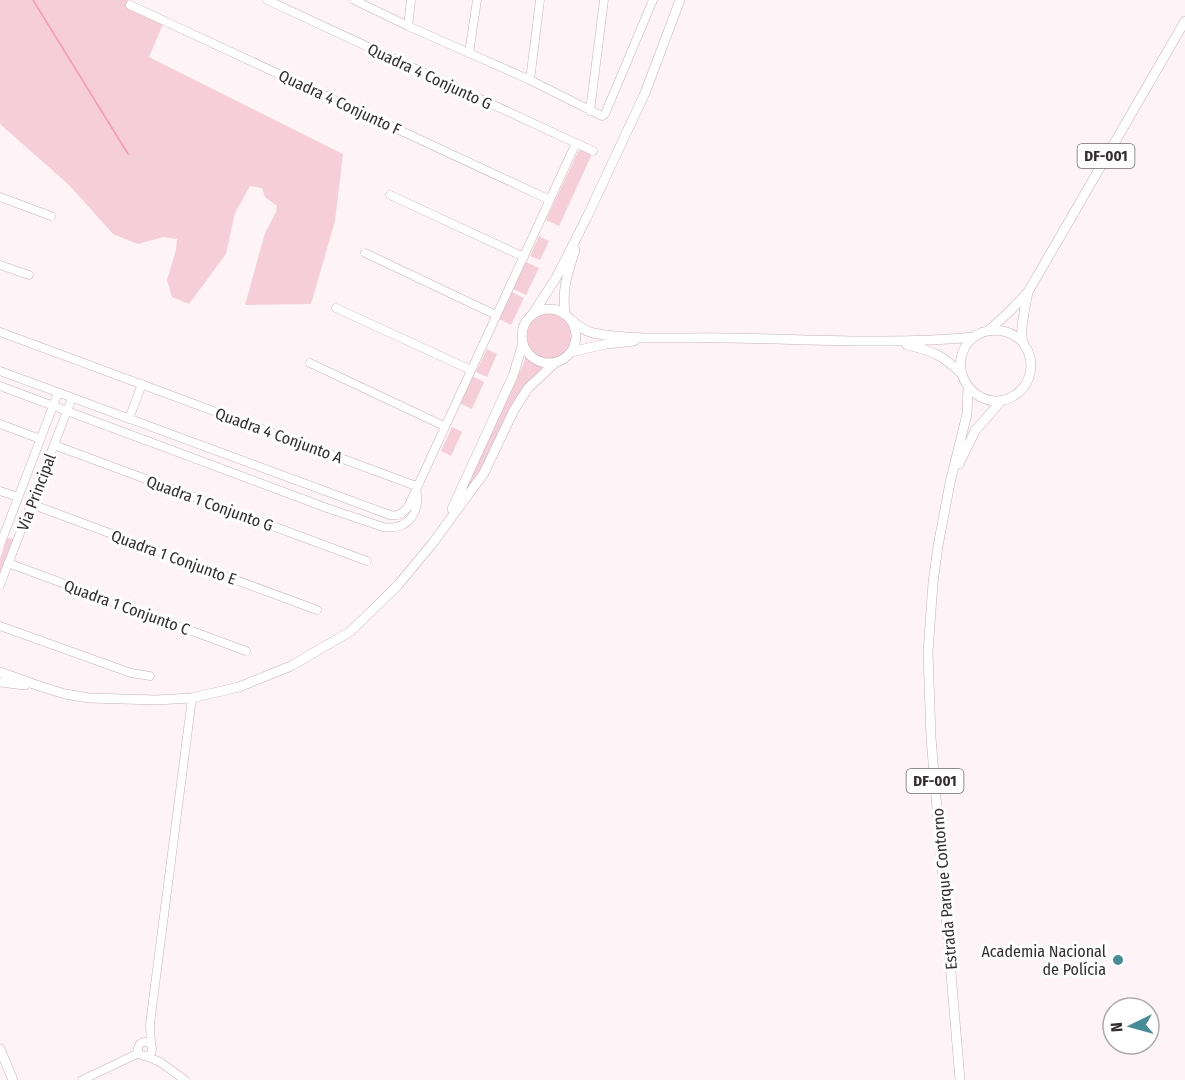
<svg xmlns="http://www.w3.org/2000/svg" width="1185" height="1080" font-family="'Fira Sans Condensed',sans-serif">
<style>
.green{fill:#f5ced9}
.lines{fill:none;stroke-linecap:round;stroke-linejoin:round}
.stream{stroke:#f799b7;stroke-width:1.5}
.minor-casing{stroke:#c6b1b6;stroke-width:9}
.major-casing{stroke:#c6b1b6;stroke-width:10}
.minor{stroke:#fff;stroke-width:8}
.major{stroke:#fff;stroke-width:9}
.poi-dot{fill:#468c97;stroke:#fff;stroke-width:2}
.labels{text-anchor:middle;stroke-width:6;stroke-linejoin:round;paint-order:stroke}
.shield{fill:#fff;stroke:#716b6d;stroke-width:1.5}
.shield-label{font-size:15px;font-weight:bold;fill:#342c2e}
.street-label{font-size:16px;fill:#342c2e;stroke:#fff}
.poi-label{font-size:16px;fill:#342c2e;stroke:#fff;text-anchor:end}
</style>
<rect width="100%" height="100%" fill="#fef4f7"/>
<!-- green -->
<path class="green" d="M0,0H128L126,6L163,24L149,57L343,154L335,221L311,304L245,305L265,233L276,212L277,206L265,197L262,188L250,186L235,213L226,254L189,304L172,297L167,280L176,250L177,239L163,237L138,244L113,234L69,185L0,124Z
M582,149L592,154L559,226L546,220L578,152Z
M539,236L549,241L540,260L530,256Z
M526,262L539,268L526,295L513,289Z
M512,292L524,298L511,325L499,319Z
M524 336a25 25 0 1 1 50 0a25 25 0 1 1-50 0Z
M487,349L497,354L487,377L476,372Z
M526,356L534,364L546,369L534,379L485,469L454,510L522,367Z
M472,376L484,382L472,409L459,403Z
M452,427L462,432L451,456L441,451Z
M9,538L13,539V542L0,576V559L7,539Z"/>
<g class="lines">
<!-- stream -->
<path class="stream" d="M33,0L128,154"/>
<!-- minor casing -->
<g class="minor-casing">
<path id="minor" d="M267,0L593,151
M354,0L408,26L530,80L602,116L605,114L653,0
M130,5L550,200
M408,26L411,0
M469,53L477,0
M530,80L540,0
M590,111L604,0
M390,195L524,257
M0,197L51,216
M365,253L496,315
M0,265L29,275
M336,308L471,370
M0,332L416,486
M310,363L444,426
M0,371L390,515C399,517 405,512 409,505L576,143
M0,386L327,508L383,527C409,531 421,512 416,488
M129,419L142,384
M0,424L40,439
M54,445L367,561
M0,491L18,497
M31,504L317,610
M0,545L58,393
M8,563L246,651
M0,585L72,398
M0,626L131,673L150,676
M138 1049a7 7 0 1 1 14 0a7 7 0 1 1-14 0Z
M151,1045L150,1024L192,698
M146,1056L160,1062L185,1080
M82,1080L139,1053"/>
</g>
<!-- major casing -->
<g class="major-casing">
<path id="major" d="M522 336a27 27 0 1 1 54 0a27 27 0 1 1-54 0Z
M532,315L556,278L586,219L645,93L680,0
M565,315C562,288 567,275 575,250
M570,319C577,325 584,331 593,333C635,341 683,337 726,338C809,339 891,345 974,337
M989,330L1009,312L1028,292L1185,21
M1023,342C1005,325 976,326 964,349C949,381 986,415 1015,395C1029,386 1034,369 1029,354C1028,350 1024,346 1023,342C1019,332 1026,303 1028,292
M907,345C933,351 942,355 962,374
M571,352L606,344L634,341
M959,464L975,431L1002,400
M452,509L513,376L523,343
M0,672L39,686L65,694L89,698L156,700L192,698L239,687L291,666L351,631L398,585L432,544L484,473L514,410L528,388L556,362
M0,682L25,685
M0,1049L13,1080
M960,1080L931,738L928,652L933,583L938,546L950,483L967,414L968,387"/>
</g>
<!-- minor -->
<use href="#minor" class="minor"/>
<!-- major -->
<use href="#major" class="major"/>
</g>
<!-- markers -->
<circle class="poi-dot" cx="1118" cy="960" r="6"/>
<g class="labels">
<!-- shield labels -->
<g class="shield">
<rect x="1077.5" y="144" width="57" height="24" rx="4.5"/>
<rect x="906.5" y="769" width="57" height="24" rx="4.5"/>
</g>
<g class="shield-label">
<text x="1106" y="161">DF-001</text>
<text x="935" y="786">DF-001</text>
</g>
<!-- street labels -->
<g class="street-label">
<text transform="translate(430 76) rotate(25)" y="6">Quadra 4 Conjunto G</text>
<text transform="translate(340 102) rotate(25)" y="6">Quadra 4 Conjunto F</text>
<text transform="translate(279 435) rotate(20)" y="6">Quadra 4 Conjunto A</text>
<text transform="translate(36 492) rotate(-69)" y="6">Via Principal</text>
<text transform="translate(210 503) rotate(20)" y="6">Quadra 1 Conjunto G</text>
<text transform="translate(174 557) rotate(20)" y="6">Quadra 1 Conjunto E</text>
<text transform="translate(127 607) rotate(20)" y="6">Quadra 1 Conjunto C</text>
<text transform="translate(944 889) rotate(-95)" y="6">Estrada Parque Contorno</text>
</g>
<!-- poi labels -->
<g class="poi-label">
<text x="1106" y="957">Academia Nacional<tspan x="1106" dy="18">de Polícia</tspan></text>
</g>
</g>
<!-- north arrow -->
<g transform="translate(1131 1026) rotate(265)"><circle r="28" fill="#ffffff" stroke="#aeabab" stroke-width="1.5"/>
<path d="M0-4.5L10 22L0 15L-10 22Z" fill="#468c97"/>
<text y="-9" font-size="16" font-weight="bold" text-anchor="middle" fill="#342c2e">N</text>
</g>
</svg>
